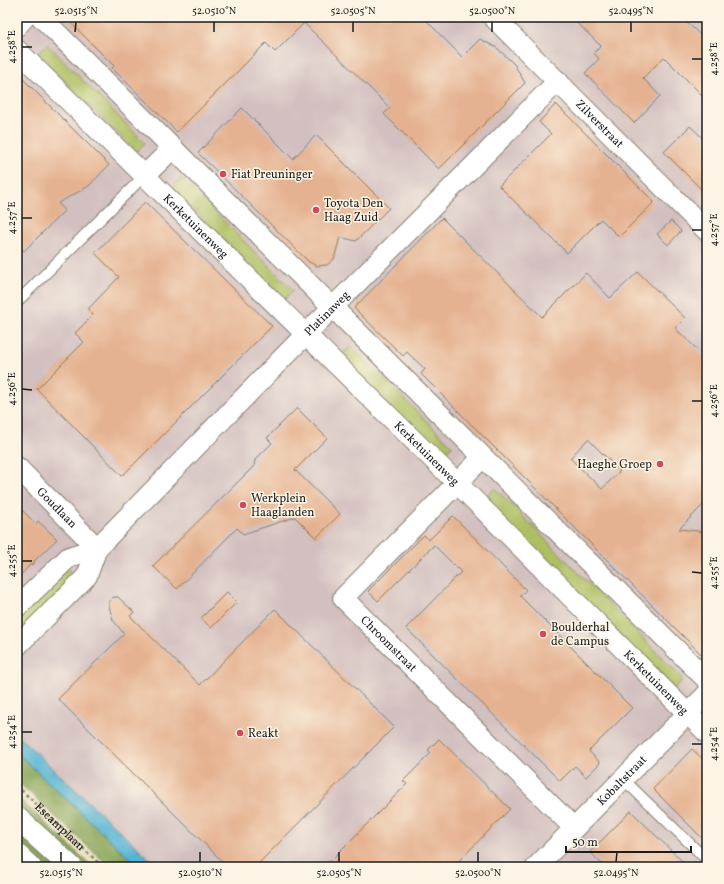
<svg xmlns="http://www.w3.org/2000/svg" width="724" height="884" font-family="Vollkorn,serif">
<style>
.industrial{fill:#d2bfc0}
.green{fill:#aebf62;stroke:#656e3f}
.forest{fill:#8aa658;stroke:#53613a}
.water{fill:#54b4d3;stroke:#386878}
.building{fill:#e5b291;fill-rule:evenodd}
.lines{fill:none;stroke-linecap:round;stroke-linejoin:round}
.service-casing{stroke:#837f6e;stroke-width:12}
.minor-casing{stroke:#837f6e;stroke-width:22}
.secondary-casing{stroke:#837f6e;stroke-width:24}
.path{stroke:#837f6e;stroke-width:2.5;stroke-dasharray:3 3;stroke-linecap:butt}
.service{stroke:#fff;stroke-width:10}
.minor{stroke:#fff;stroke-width:20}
.secondary{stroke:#fff;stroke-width:22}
.ticks{fill:none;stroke:#1c1c1c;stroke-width:1.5}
.poi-dot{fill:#d1495b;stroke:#fcf5e5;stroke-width:1.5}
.labels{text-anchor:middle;stroke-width:3;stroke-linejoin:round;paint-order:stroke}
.street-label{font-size:12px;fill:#1c1c1c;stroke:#fcf5e5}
.poi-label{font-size:12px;fill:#1c1c1c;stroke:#fcf5e5;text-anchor:start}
.neatline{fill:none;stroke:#1c1c1c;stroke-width:1.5}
.ticks-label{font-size:10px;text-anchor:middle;fill:#1c1c1c}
</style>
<rect width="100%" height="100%" fill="#fcf5e5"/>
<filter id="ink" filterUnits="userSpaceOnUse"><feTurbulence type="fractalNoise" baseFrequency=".025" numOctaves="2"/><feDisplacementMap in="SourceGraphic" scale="8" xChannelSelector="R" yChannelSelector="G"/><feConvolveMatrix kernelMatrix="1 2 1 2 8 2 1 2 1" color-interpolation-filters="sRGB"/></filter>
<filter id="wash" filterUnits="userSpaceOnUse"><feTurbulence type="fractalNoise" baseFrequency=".012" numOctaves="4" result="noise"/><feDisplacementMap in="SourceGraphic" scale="16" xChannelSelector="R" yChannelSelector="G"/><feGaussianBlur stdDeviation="0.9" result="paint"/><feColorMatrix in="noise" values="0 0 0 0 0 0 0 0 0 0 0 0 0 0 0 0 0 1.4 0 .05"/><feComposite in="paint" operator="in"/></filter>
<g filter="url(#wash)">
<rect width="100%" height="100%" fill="#eae2bf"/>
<!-- industrial -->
<path class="industrial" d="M17,17H702L707,21V867H124L17,765Z"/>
<!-- green -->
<path class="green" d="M47,44L145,143L136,152L37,54Z
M181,178L293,290L284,300L172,188Z
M351,346L452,446L440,457L339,357Z
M495,488L683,679L674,689L483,501Z
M67,567L76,578L17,638V617Z"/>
<!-- forest -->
<path class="forest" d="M17,753L139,867H110L17,781Z
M17,797L93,867H82L17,807Z
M17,831L56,867H43L17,843Z"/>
<!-- water -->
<path class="water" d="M17,735L158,867H139L17,753Z"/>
<g id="blocks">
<!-- building -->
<path class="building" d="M65,17H423L462,57L480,39L497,48L514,64L525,83L439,169L384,114L390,108L304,23L275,52L266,43L177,132L112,68L114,66Z
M571,17H681L707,41V100L664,57L643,78L660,96L634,123L585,73L599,59L594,53L601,46Z
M17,73L109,165L89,186L58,203L65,210L24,251L17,245Z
M556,104L654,202L619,237L601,219L567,253L499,186L551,134L539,122Z
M242,108L293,159L316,135L389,208L356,241L340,237L334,259L327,265L317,266L309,262L198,153Z
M690,126L707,142V195L664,152Z
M145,202L272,326L122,476L37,389L84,342L75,333L93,315L88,309L119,277L95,253Z
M442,218L542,317L586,273L610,298L638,272L685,318L675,328L707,359V501L679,529L707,532V660L421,374L425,369L407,352L403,356L354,308ZM588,439L620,471L602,489L570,458Z
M671,221L681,231L668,245L657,234Z
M297,408L327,438L295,470L340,514L316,538L295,517L243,534L237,528L177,589L153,566L254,466L255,460L272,443L267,438Z
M17,505L36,524L38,521L57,539L34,561V564L30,565L17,579Z
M453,516L526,590L520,596L632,708L589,751L600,763L586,777L575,766L560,781L406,628L461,572L434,545L378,601L368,591L424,535L429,540Z
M227,592L237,602L211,628L201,618Z
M115,597H118L134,612L130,616L200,685L275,609L394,727L255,867H228L58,699L124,634L113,620L109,606V601L112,598Z
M439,739L510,809L453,867H324L407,784L403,781L431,753L428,750Z
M692,749L707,763V843L653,789Z
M631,811L688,867H605L590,852Z"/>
</g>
</g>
<g filter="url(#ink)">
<use href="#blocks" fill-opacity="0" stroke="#837f6e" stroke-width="1"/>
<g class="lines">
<!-- service casing -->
<g class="service-casing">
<path id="service" d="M17,302L145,175
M623,779L707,860"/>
</g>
<!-- minor casing -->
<g class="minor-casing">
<g id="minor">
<path d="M41,17L707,680"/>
<path id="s2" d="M493,17L707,231"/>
<path d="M17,26L25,17"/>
<path id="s3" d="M17,50L457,483L707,733"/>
<path d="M145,175L173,148"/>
<path id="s4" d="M482,458L343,598L574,828"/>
<path id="s5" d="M17,467L97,548"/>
<path id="s6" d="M17,607L69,557L97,548L306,334L558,81"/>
<path d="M17,646L87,576L97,548"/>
<path id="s7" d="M536,867L707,694"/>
</g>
</g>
<!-- secondary casing -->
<g class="secondary-casing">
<path id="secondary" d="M17,818L71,867
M17,855L30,867"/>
</g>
<!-- path -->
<path class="path" id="s1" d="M17,786L103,867"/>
<!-- service -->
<use href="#service" class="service"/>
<!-- minor -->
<use href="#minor" class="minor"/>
<!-- secondary -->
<use href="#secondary" class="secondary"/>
</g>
</g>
<!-- ticks -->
<path class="ticks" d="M75,32L76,22M214,32V22M353,32V22M492,32V22M631,32V22M22,47H32M692,59H702M22,218H32M692,230H702M22,389L32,390M692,401H702M22,561H32M692,572L702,573M22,732H32M692,744H702M61,862V852M200,862V852M339,862V852M478,862V852M616,862L617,852"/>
<!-- markers -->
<g class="poi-dot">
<circle cx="223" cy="174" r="4"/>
<circle cx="316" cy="210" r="4"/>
<circle cx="660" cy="464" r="4"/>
<circle cx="243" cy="505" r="4"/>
<circle cx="543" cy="634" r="4"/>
<circle cx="240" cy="733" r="4"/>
</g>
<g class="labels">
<!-- street labels -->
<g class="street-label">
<text dy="4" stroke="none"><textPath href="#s2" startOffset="151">Zilverstraat</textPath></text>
<text dy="4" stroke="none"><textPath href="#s3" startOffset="251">Kerketuinenweg</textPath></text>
<text dy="4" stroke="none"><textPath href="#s6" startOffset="430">Platinaweg</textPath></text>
<text dy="4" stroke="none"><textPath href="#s3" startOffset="575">Kerketuinenweg</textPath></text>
<text dy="4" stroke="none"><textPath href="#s5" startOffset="57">Goudlaan</textPath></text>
<text dy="4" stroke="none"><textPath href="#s4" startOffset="262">Chroomstraat</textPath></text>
<text dy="4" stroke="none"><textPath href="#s3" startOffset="899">Kerketuinenweg</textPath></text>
<text dy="4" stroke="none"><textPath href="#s7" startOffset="122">Kobaltstraat</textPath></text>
<text dy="4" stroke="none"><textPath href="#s1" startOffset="59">Escamplaan</textPath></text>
</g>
<!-- poi labels -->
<g class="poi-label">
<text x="231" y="178">Fiat Preuninger</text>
<text x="324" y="207">Toyota Den<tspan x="324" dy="14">Haag Zuid</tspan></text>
<text x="652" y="468" text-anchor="end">Haeghe Groep</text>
<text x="251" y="502">Werkplein<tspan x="251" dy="14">Haaglanden</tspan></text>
<text x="551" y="631">Boulderhal<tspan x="551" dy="14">de Campus</tspan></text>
<text x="248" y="737">Reakt</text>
</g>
</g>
<!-- margin -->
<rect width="724" height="884" fill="none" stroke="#fcf5e5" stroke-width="44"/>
<!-- scale -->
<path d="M566 846v6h125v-6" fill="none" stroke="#1c1c1c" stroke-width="2"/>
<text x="572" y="846" font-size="12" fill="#1c1c1c" stroke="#fcf5e5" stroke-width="3" paint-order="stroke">50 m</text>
<rect x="22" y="22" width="680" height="840" class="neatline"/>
<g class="ticks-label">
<text x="76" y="14">52.0515°N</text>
<text x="214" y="14">52.0510°N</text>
<text x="353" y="14">52.0505°N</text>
<text x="492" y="14">52.0500°N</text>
<text x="631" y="14">52.0495°N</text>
<text transform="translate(11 47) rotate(-90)" y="4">4.258°E</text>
<text transform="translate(713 59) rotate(-90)" y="4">4.258°E</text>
<text transform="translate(11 218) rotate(-90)" y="4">4.257°E</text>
<text transform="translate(713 230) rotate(-90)" y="4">4.257°E</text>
<text transform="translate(11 389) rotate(-90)" y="4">4.256°E</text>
<text transform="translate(713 401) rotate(-90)" y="4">4.256°E</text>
<text transform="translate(11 561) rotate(-90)" y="4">4.255°E</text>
<text transform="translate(713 573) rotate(-90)" y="4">4.255°E</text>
<text transform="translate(11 732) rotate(-90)" y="4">4.254°E</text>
<text transform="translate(713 744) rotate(-90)" y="4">4.254°E</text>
<text x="61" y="876">52.0515°N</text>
<text x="200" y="876">52.0510°N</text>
<text x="339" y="876">52.0505°N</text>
<text x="478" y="876">52.0500°N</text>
<text x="616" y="876">52.0495°N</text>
</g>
</svg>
